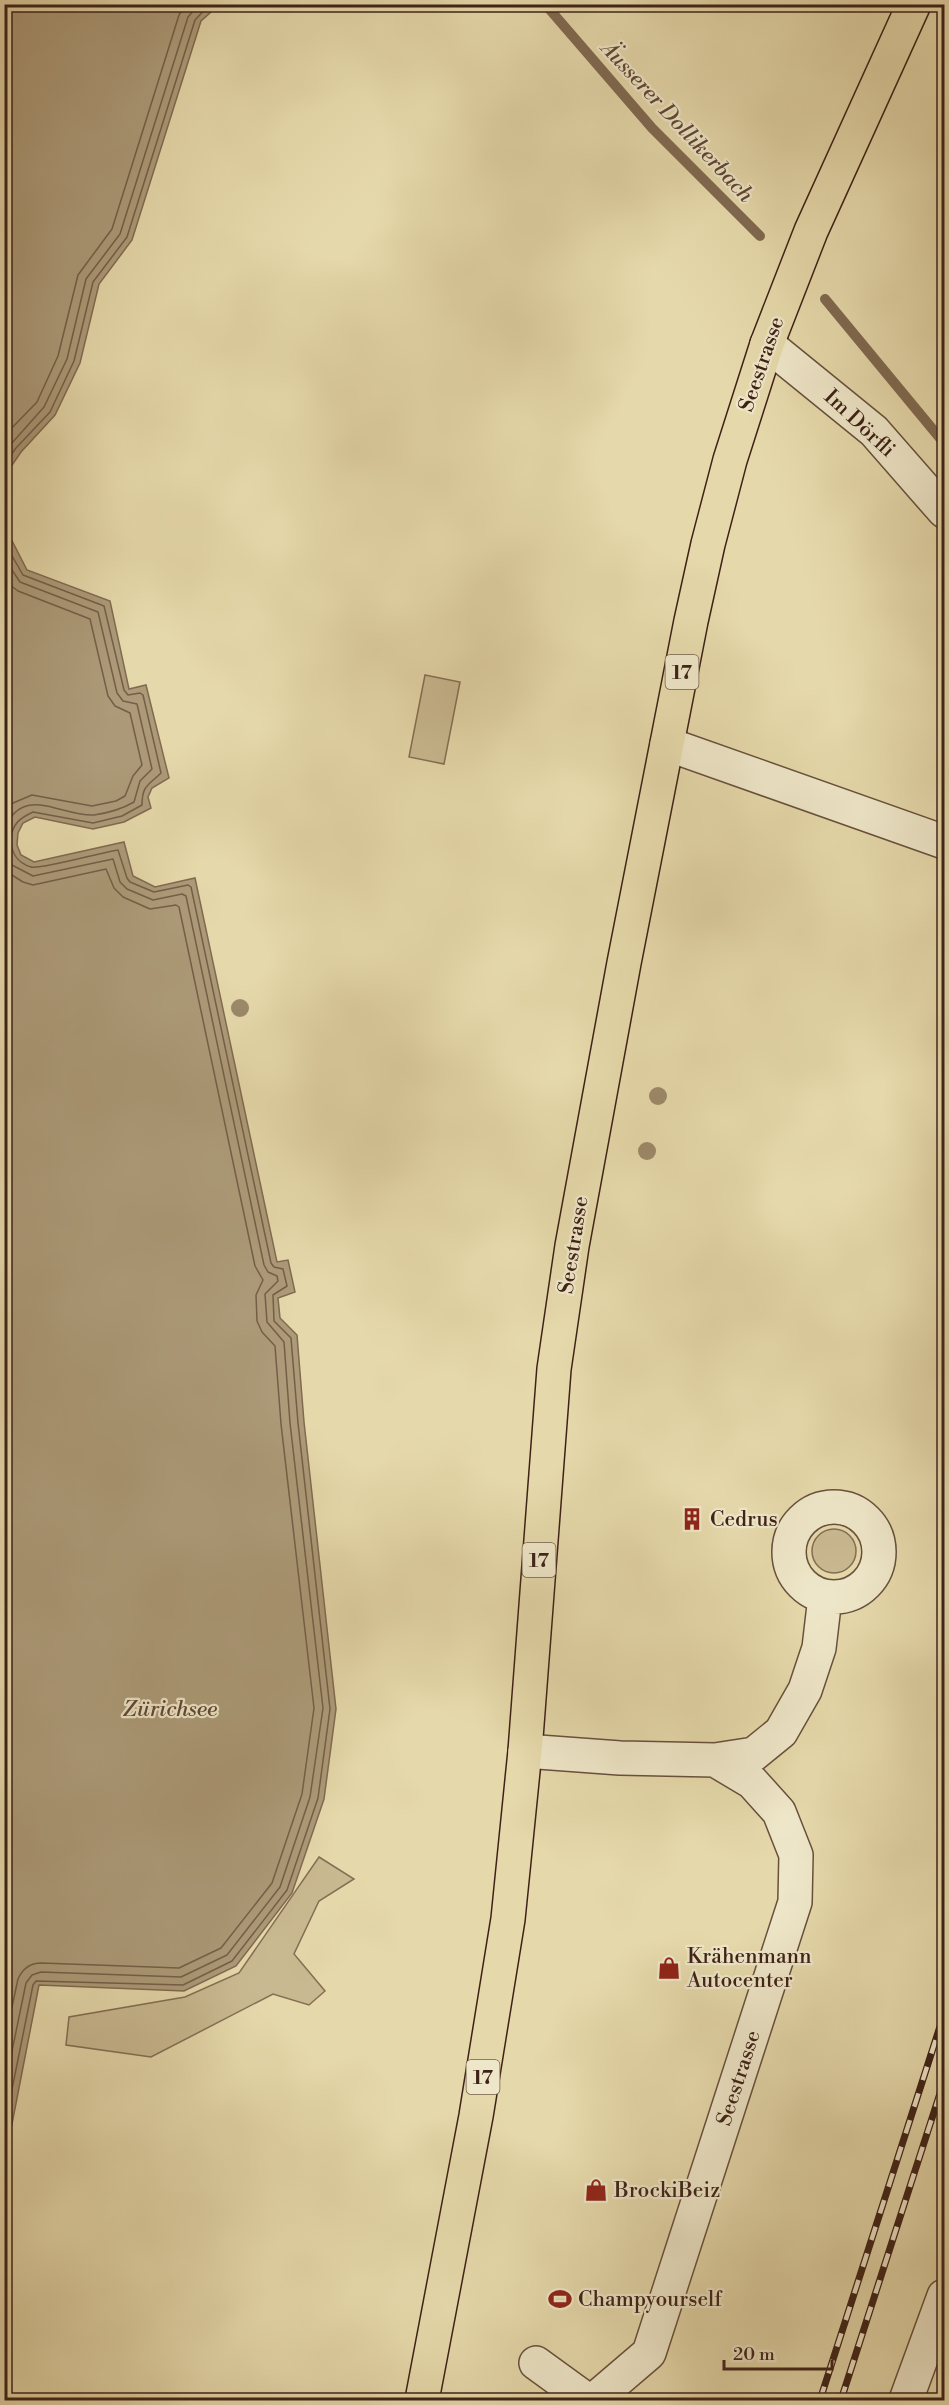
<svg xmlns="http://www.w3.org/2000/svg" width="949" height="2405" font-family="'Libre Bodoni',serif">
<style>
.green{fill:#c9b991;stroke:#846e54;stroke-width:1.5}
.water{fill:#ac9a78;stroke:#806a51;stroke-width:1.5}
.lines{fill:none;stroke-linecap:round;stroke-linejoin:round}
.shore{stroke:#755e48;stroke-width:1.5}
.stream{stroke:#806a51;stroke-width:10}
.minor-casing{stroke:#68503c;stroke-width:36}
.major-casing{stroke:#3e2217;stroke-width:36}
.minor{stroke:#eee6c8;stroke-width:33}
.major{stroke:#e5d8aa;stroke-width:33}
.rail-casing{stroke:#3e2217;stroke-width:7}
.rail{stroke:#eee6c8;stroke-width:4.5;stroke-dasharray:14;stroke-linecap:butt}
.tree{fill:#9c896a}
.labels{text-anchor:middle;stroke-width:4.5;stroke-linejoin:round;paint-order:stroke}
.shield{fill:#eee6c8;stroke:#735d4c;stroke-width:1.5}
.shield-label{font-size:20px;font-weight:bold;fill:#3e2217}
.street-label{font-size:21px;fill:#3e2217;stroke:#eee6c8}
.poi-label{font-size:21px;fill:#3e2217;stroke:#eee6c8;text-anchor:start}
.water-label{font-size:22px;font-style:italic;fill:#5f4634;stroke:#eee6c8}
</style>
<rect width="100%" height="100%" fill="#e5d8aa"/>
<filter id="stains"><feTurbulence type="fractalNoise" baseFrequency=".00333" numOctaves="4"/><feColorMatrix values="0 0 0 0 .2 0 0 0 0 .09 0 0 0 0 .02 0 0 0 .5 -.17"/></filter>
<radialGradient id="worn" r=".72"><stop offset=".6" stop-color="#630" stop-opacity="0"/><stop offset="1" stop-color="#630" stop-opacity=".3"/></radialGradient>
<!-- green -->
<path class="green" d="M425,675L460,682L444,764L409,757Z
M812 1551a22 22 0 1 1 44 0a22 22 0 1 1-44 0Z
M319,1857L354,1879L319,1901L294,1954L325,1991L309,2005L273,1994L151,2057L66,2045L69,2017L185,1997L239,1973Z"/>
<!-- water -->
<path class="water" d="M5,4L219,5L201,21L132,240L99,284L80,363L55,415L21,452L8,471L5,485Z
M5,527L27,570L110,601L129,689L146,685L169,778L152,788L148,797L151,808L124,822L93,829L35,817L23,823L18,833L17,845L21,855L34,862L124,842L133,876L155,887L195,878L277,1262L288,1260L295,1292L278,1298L280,1318L297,1335L304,1422L336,1709L324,1799L292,1893L236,1966L184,1991L39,1985L5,2160Z"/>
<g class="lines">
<!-- shore -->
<path class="shore" d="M4,436L37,402L58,356L78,275L112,229L179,15L186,4
M4,452L44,407L67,359L86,279L120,234L188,17L199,4
M4,465L16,448L50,412L74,361L93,282L127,237L195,20L210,4
M4,542L23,575L104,606L124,690L128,695L140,693L143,695L161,773C149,785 142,785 142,805L122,816L93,823L33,812C20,818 12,824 11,839C11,852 17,863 31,867C40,870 103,852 118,850L127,878L130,882L154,892L188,885L191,887L271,1263L274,1267L283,1269L287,1286L273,1295L274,1321L291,1338L298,1423L330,1709L318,1798L287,1890L232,1961L183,1985L36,1981L33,1985L4,2129
M4,558L20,582L98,612L117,693L123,701L137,704L152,769L140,781L134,802C122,809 108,813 94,815C61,817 24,783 4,829
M4,576L10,585L18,591L90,619L108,696L115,706L130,713L142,765L133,776L125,796L116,801L92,806L32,795L13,803L4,811
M4,850L12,865L33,876L113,859L120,882L127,889L153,900L182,894L186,896L264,1265L268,1272L277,1276L278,1281L265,1294L267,1322L284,1342L290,1423L323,1708L310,1797L280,1887L227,1955L181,1977L41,1972L32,1975L26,1983L4,2090
M4,870L23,882L33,885L106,869L114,888L123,897L150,909L176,905L179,907L255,1266L263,1280L256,1295L257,1321L262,1332L275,1346L281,1424L314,1708L302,1794L272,1883L221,1948L179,1968L41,1963C30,1963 23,1968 18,1979L4,2044"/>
<!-- stream -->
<path class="stream" d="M545,4L652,128L760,236
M825,299L944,443"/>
<!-- minor casing -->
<g class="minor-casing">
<path id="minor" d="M767,344L874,431L944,511
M667,744L944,842
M789 1552a45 45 0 1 1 90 0a45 45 0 1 1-90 0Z
M525,1751L620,1758L715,1760L752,1782L779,1812L796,1855L795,1902L649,2353L594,2400
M715,1760L754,1754L781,1732L805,1690L819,1648L825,1597
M536,2363L587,2400
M906,2400L944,2296"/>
</g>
<!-- major casing -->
<g class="major-casing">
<path id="major" d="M422,2400L476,2116L508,1919L525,1751L554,1369L572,1246L624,963L691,621L708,544L730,460L767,344L811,231L914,4"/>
</g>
<!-- minor -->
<use href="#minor" class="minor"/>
<!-- major -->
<use href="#major" class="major"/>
<!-- rail casing -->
<g class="rail-casing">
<path id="rail" d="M820,2400L944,2014
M841,2400L944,2081"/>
</g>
<!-- rail -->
<use href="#rail" class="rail"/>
</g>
<!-- trees -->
<g class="tree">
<circle cx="240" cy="1008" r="9"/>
<circle cx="658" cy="1096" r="9"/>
<circle cx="647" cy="1151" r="9"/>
</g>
<!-- icons -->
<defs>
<g id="building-bare" transform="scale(1.8)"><path d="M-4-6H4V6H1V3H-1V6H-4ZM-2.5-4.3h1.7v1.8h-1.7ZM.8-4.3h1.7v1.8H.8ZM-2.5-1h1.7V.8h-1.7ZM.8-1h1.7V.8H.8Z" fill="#8f2418" stroke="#eee6c8" stroke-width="2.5" paint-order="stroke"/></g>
<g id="shop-bare" transform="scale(1.8)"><path d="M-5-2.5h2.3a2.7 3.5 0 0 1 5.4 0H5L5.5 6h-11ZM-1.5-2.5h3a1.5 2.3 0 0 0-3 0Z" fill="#8f2418" stroke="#eee6c8" stroke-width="2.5" paint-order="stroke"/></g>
<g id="stadium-bare" transform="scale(1.8)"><path d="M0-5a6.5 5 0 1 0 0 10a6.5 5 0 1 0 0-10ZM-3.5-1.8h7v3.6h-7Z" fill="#8f2418" stroke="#eee6c8" stroke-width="2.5" paint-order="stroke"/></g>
</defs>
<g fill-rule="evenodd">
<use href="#building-bare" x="692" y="1519"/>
<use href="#shop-bare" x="669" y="1968"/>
<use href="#shop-bare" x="596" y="2190"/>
<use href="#stadium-bare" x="560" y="2299"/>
</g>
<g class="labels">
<!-- shield labels -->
<g class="shield">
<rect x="665.5" y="655" width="33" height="34" rx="4.5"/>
<rect x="522.5" y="1543" width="33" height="34" rx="4.5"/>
<rect x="466.5" y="2060" width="33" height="34" rx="4.5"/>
</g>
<g class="shield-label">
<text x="682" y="679">17</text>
<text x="539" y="1567">17</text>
<text x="483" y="2084">17</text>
</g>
<!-- street labels -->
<g class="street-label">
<text transform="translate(761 364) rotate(-71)" y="7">Seestrasse</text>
<text transform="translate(860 423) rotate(43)" y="7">Im Dörfli</text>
<text transform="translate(573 1245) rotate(-81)" y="7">Seestrasse</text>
<text transform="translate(738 2078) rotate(-72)" y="7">Seestrasse</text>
</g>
<!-- poi labels -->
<g class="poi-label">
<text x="710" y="1526">Cedrus</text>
<text x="687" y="1963">Krähenmann<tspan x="687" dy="24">Autocenter</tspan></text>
<text x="614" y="2197">BrockiBeiz</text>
<text x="578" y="2306">Champyourself</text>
</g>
<!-- water labels -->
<g class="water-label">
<text transform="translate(678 121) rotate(47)" y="8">Äusserer Dollikerbach</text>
<text x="170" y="1716">Zürichsee</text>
</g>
</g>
<!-- margin -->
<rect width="949" height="2405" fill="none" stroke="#e5d8aa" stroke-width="24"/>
<rect x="6" y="6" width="937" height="2393" fill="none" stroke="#3e2217" stroke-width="3"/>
<rect x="12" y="12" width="925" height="2381" fill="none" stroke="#3e2217" stroke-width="1.5"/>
<!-- scale -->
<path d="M724 2360v9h108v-9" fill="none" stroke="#3e2217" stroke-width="3"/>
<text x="733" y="2360" font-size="18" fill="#3e2217" stroke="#eee6c8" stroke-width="4.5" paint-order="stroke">20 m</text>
<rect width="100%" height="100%" filter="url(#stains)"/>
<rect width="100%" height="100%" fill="url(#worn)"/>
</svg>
